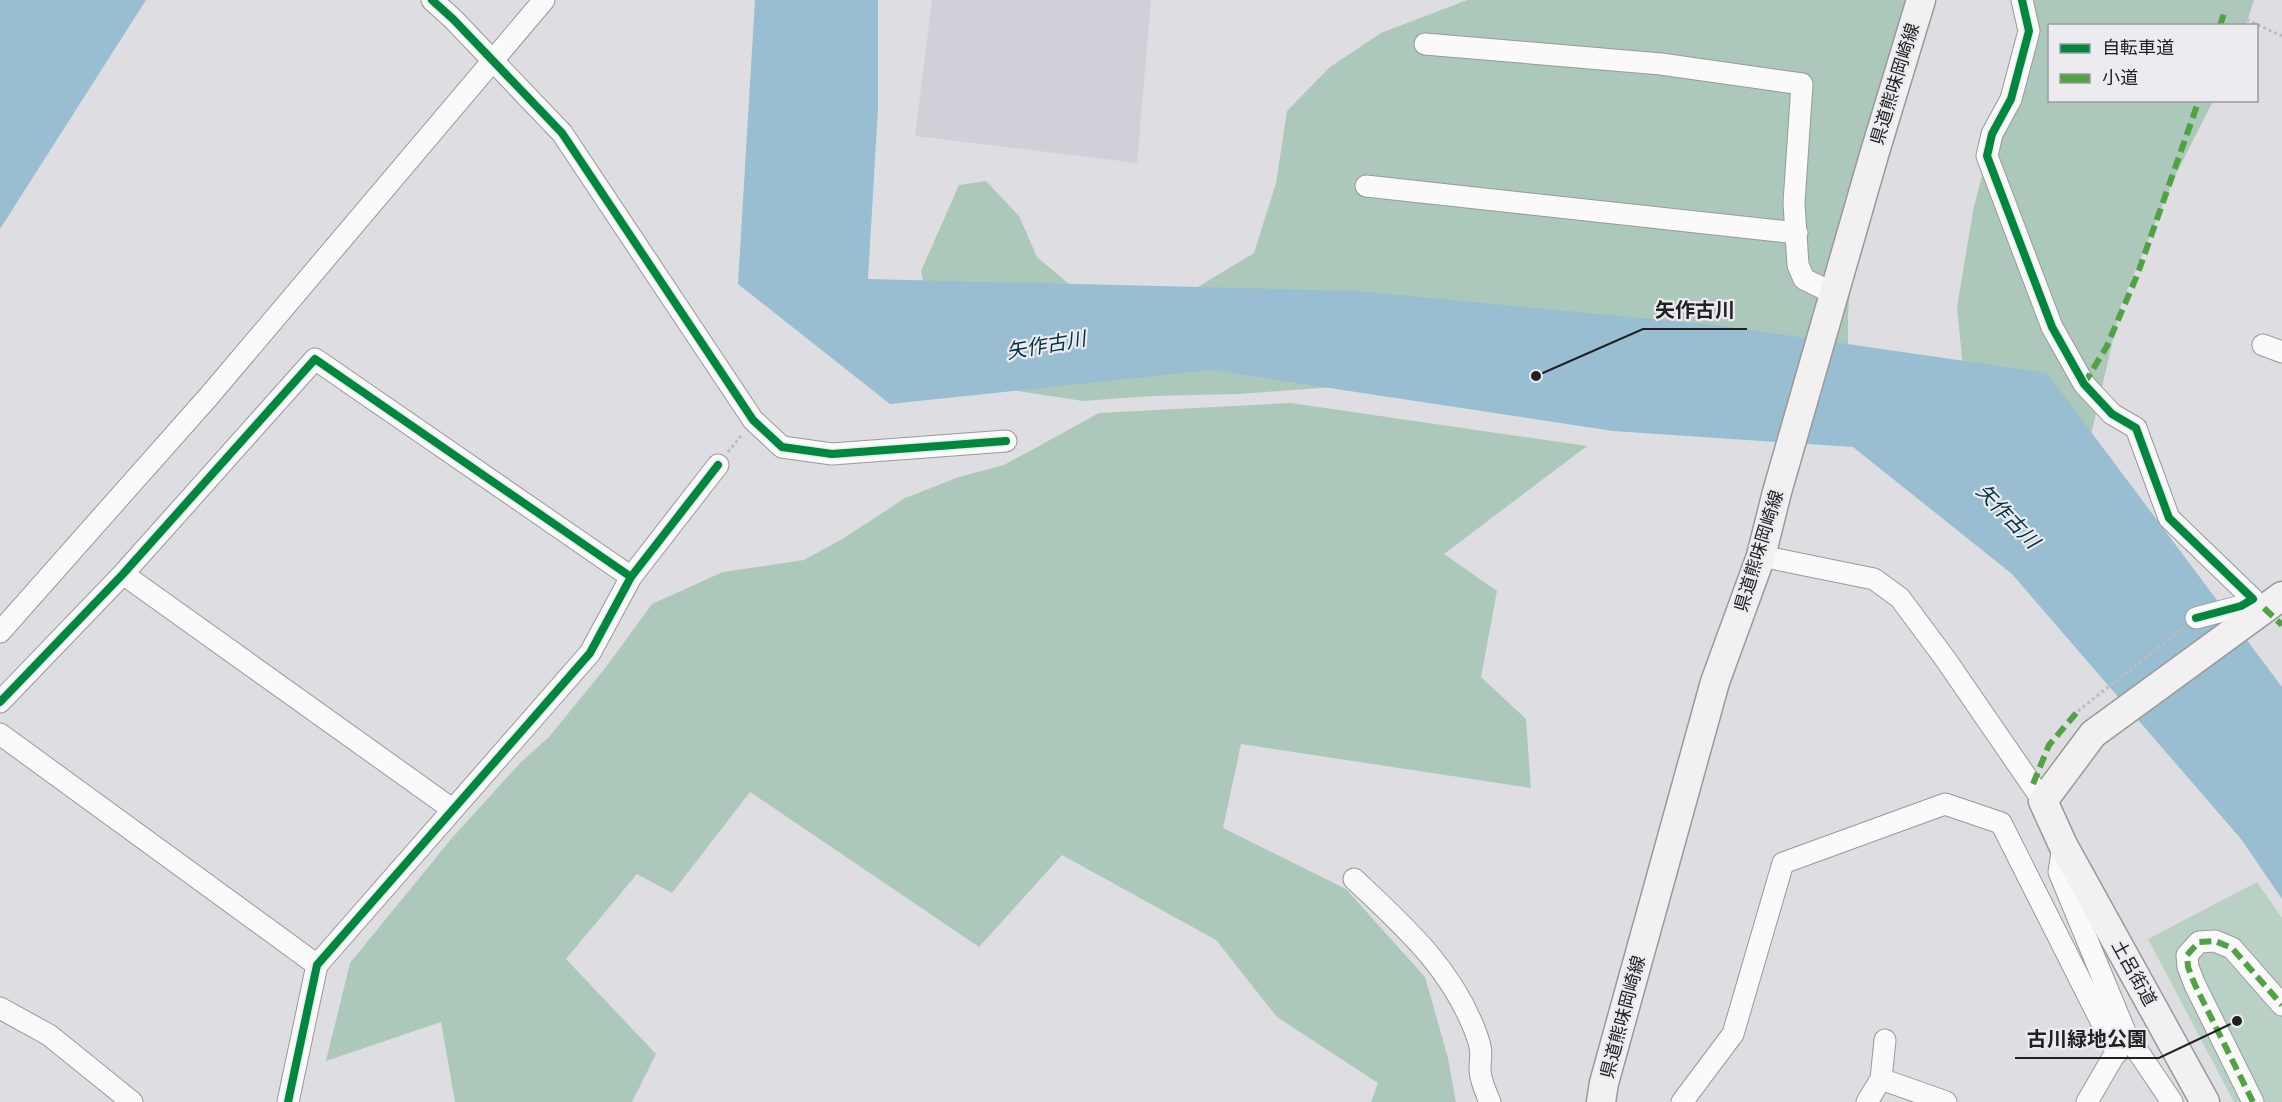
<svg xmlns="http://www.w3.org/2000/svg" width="2282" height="1102" font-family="Rubik,'Noto Sans JP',sans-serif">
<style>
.built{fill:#d0d0d8}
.green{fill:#b9d1c5}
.forest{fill:#acc8ba}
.water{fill:#99bed1}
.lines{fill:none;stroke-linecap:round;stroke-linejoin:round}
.street-casing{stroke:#99999c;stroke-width:23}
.secondary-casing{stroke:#99999c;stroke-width:31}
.path{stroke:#bdbdbf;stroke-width:3;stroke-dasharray:3 3;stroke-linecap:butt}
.street{stroke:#fafafb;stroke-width:21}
.secondary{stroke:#f3f0f1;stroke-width:28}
.quiet{stroke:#50a242;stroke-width:6;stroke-dasharray:12 6;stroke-linecap:butt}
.cycleway-casing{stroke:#ebebf0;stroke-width:11}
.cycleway{stroke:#00873e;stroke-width:8}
.labels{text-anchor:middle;stroke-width:4.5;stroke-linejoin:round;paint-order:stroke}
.street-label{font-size:18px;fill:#212123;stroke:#ebebf0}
.water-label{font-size:20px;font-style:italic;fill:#003243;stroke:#ebebf0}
.leader{fill:none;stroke:#212123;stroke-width:2}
.callout-dot{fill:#212123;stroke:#ebebf0;stroke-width:2}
.callout-label{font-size:20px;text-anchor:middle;font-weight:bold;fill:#212123;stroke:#ebebf0;stroke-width:4.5;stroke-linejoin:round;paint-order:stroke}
</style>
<rect width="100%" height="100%" fill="#dedee2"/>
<!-- built -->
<path class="built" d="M932,0H1151L1137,163L915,136Z"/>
<!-- green -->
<path class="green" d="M2257,882L2282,918V1102H2234L2148,939Z"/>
<!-- forest -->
<path class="forest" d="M1467,0H1917L1855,214L1848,315V376L1429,380L1239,394L1152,396L1083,401L1011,390L932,327L921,271L959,185L986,181L1019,216L1037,257L1101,311L1178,299L1254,253L1276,183L1287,111L1330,67L1381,33Z
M2029,0H2254L2246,25L2050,26V100L2213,101L2175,176L2121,305L2091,435L1964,379L1957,307L1974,206Z
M1291,403L1587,446L1444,554L1497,591L1481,677L1526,719L1531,788L1241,744L1223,828L1346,889L1425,977L1448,1058L1456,1102H1371L1378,1083L1277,1017L1216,940L1062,855L979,947L750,792L672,893L637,874L566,959L656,1054L632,1102H455L441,1022L326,1061L350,963L452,838L521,762L549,737L606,667L652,604L723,572L804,560L844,538L905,498L959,477L1004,465L1099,413Z"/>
<!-- water -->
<path class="water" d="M0,0H146L0,229Z
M755,0H878V108L868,279L1359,291L1716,325L2047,373L2282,687V899L2241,839L2012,574L1853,447L1613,431L1211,370L890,404L738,284Z"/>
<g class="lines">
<!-- street casing -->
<g class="street-casing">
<path id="street" d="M432,0L453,19L562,133L753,420L782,447L832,454L1006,441
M2022,0L2029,31L2011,99L1992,134L1987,156L2052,327L2084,384L2112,414L2136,428L2169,518L2253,599L2241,606L2196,618
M1425,44L1661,64L1802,84L1794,203L1798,265L1804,279L1835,294
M1366,186L1797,233
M2263,345L2282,352
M1761,556L1874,579L1900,598L1946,660L2043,801
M123,574L452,809
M0,632L210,395L544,0
M0,702L123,574L315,359L631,577
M0,734L317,965
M2063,845L2059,872L2126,1034L2172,1102
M1354,879C1404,926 1453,969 1477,1036C1483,1052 1480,1056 1480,1071C1481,1081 1486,1093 1490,1102
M0,1008L49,1035L132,1102
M1881,1079L1946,1102
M288,1102L317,965L590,653L631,577L718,465
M1682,1102L1733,1034L1783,863L1945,804L2001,823L2117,1053
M1867,1102L1881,1079L1885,1040
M2087,1102L2123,1040
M2253,1102L2195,985L2188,967L2187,955L2199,942L2215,941L2232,948L2282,1005"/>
</g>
<!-- secondary casing -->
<g class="secondary-casing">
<path id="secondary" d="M1601,1102L1604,1083L1715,682L1761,556L1777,492L1874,155L1921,0
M2205,1102L2063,845L2043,801L2093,734L2282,596"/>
</g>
<!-- path -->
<path class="path" d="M2225,10L2282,36
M728,452L741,436
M2078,711L2183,628"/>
<!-- street -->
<use href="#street" class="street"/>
<!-- secondary -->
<use href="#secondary" class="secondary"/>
<!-- quiet -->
<path class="quiet" d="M2220,26L2225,10
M2084,384L2107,346L2138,273L2199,100
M2264,608L2282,625
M2033,784L2049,745L2078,711
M2253,1102L2195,985L2188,967L2187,955L2199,942L2215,941L2232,948L2282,1005"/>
<!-- cycleway casing -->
<g class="cycleway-casing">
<path id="cycleway" d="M432,0L453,19L562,133L753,420L782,447L832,454L1006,441
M2022,0L2029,31L2011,99L1992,134L1987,156L2052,327L2084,384L2112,414L2136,428L2169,518L2253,599L2241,606L2196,618
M0,702L123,574L315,359L631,577
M288,1102L317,965L590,653L631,577L718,465"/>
</g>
<!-- cycleway -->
<use href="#cycleway" class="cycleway"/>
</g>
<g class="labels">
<!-- street labels -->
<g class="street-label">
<text transform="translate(1895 84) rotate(-73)" y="6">県道熊味岡崎線</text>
<text transform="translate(1759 551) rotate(-73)" y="6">県道熊味岡崎線</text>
<text transform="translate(2134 973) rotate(61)" y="6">土呂街道</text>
<text transform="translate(1623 1017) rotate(-75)" y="6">県道熊味岡崎線</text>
</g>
<!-- water labels -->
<g class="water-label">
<text transform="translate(1046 345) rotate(-10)" y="7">矢作古川</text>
<text transform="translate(2008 516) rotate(46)" y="7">矢作古川</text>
</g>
</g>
<!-- callouts -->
<path class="leader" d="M1536 376L1643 329H1747M2237 1021L2159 1058H2015"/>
<g class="callout-dot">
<circle cx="1536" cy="376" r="6"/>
<circle cx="2237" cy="1021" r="6"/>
</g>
<g class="callout-label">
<text x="1695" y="317">矢作古川</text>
<text x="2087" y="1046">古川緑地公園</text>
</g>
<!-- legend -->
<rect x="2048" y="24" width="210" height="78" fill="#ebebf0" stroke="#9a9a9e" stroke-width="1.5"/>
<rect x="2060" y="44" width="30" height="9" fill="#00873e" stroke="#9a9a9e" stroke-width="1.5"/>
<text x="2102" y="54" font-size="18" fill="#212123">自転車道</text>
<rect x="2060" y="74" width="30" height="9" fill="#50a242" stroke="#9a9a9e" stroke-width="1.5"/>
<text x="2102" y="84" font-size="18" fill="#212123">小道</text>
</svg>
